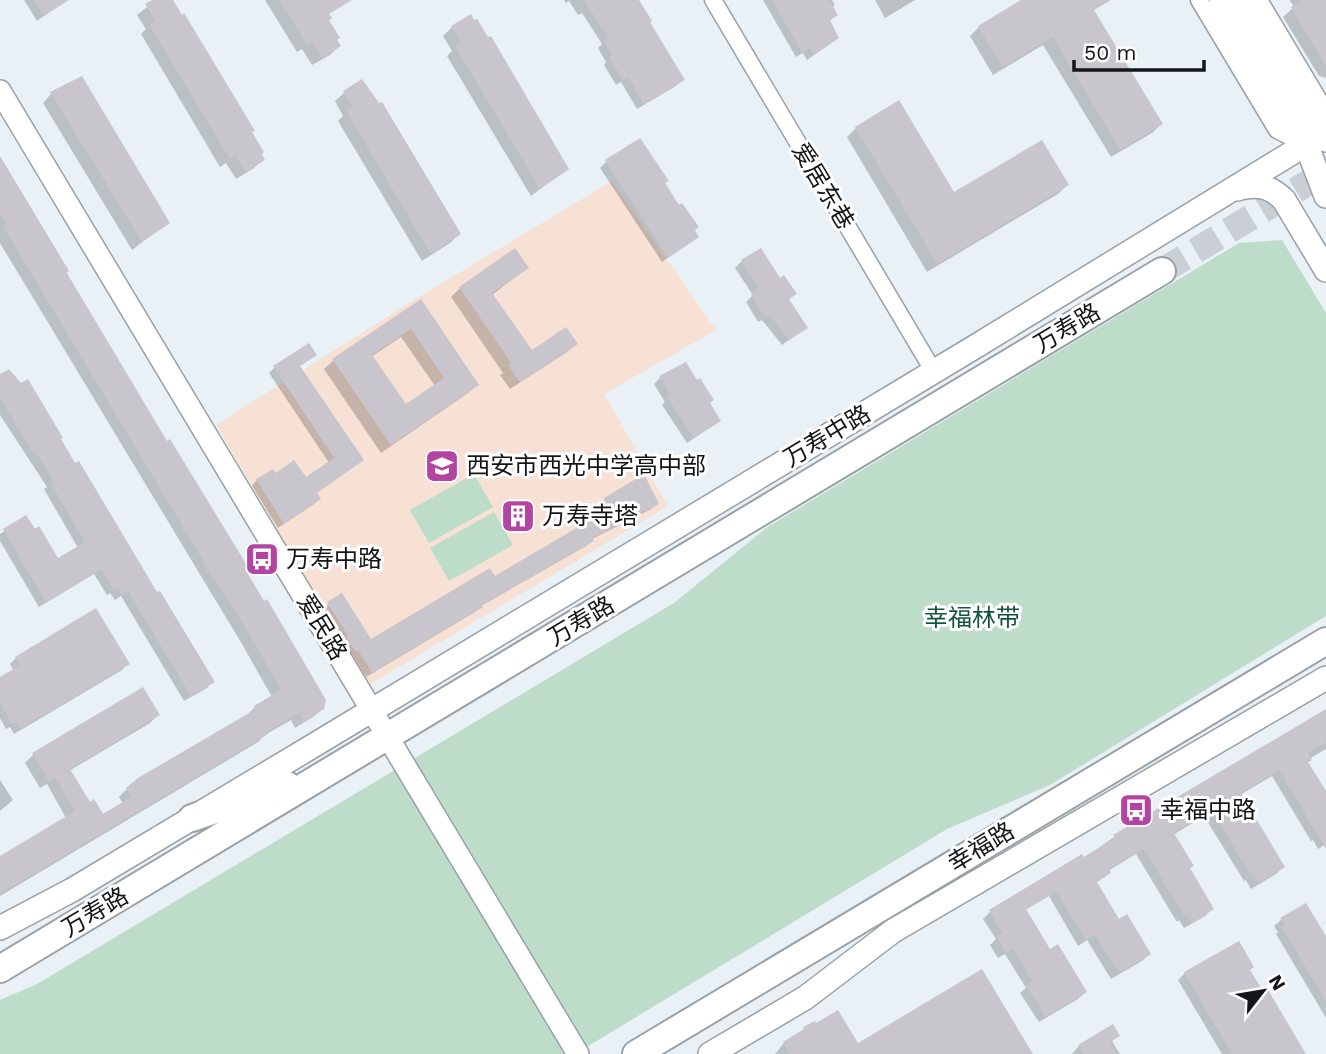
<svg xmlns="http://www.w3.org/2000/svg" width="1326" height="1054" font-family="'Work Sans','Noto Sans SC',sans-serif">
<style>
.education{fill:#f7e0d4}
.green{fill:#bddcca}
.shadow{fill:#0003;fill-rule:evenodd}
.building{fill:#c8c5cc;fill-rule:evenodd}
.lines{fill:none;stroke-linecap:round;stroke-linejoin:round}
.primary-tunnel{stroke:#c9cfd5;stroke-width:26;stroke-dasharray:26 13;stroke-linecap:butt}
.minor-casing{stroke:#9aa1a6;stroke-width:19}
.tertiary-casing{stroke:#9aa1a6;stroke-width:24}
.secondary-casing{stroke:#9aa1a6;stroke-width:26}
.primary-casing{stroke:#9aa1a6;stroke-width:30}
.minor{stroke:#fff;stroke-width:16}
.tertiary{stroke:#fff;stroke-width:21}
.secondary{stroke:#fff;stroke-width:23}
.primary{stroke:#fff;stroke-width:26}
.labels{text-anchor:middle;stroke-width:6;stroke-linejoin:round;paint-order:stroke}
.street-label{font-size:24px;fill:#131518;stroke:#fff}
.poi-label{font-size:24px;fill:#131518;stroke:#fff;text-anchor:start}
.park-label{font-size:24px;fill:#145539;stroke:#fff}
</style>
<rect width="100%" height="100%" fill="#e9f0f6"/>
<!-- education -->
<path class="education" d="M612,181L716,330L604,394L668,506L369,685L216,425L414,300Z"/>
<!-- green -->
<path class="green" d="M1282,240L1326,313V616L1050,785L947,829L575,1054H0V1000L37,984L674,603L766,528L1239,243Z
M474,474L493,507L429,543L410,510Z
M494,512L513,545L449,581L430,548Z"/>
<!-- shadow -->
<path class="shadow" d="M24,0H59L61,4L37,21Z
M156,0H171L250,133L263,159L254,168L236,179L226,163L220,167L141,34L146,29L137,15Z
M265,0H319L339,46L330,55L312,65L302,49L297,52Z
M564,0H637L682,79L676,86L637,109L621,82L616,85L604,65L606,62L598,48L602,44L582,13L578,15L569,1L566,3Z
M763,0H832L835,5L832,8L836,15L829,22L837,38L807,60L803,53L796,57Z
M875,0H915L885,18Z
M1024,0H1090L1093,10L1161,124L1152,133L1111,157L1043,45L993,75L970,36L979,27Z
M1290,0H1326V78L1319,76L1283,17L1294,7Z
M452,27L567,168L531,196L447,56L452,51L443,36Z
M362,82L459,234L450,243L422,261L338,121L343,116L335,101L344,93Z
M51,94L168,222L132,250L43,103Z
M856,128L954,195L1067,185L1058,194L927,272L847,137Z
M606,162L663,184L697,237L662,262L600,168Z
M0,165L243,570L322,709L313,717L295,728L291,720L265,735L258,742L0,896V858L66,818L47,784L40,788L25,763L33,755L143,689L158,715L150,723L69,771L89,804L103,816L123,804L119,797L127,789L246,716L255,707L272,697L242,644L0,243Z
M742,261L779,280L794,294L788,300L806,328L782,345L762,320L758,322L746,302L753,295L735,268Z
M527,268L492,295L531,353L576,344L567,352L510,389L500,375L503,373L451,297L460,288Z
M420,302L477,384L468,393L381,453L324,369L333,361ZM401,337L435,386L405,406L371,357Z
M314,355L298,367L362,460L315,494L319,499L314,504L278,528L252,486L257,480L275,475L306,480L329,463L269,373L274,368Z
M0,376L59,440L213,681L207,688L184,701L121,596L115,600L110,593L107,595L94,574L39,607L0,541V534L26,517L58,560L78,548L44,489L47,487L0,415Z
M660,378L708,404L719,421L687,443L662,405L665,402L654,384Z
M605,499L657,503L651,509L592,539L586,546L481,606L475,612L366,677L352,654L349,656L342,644L344,642L323,609L329,604L370,642L495,579L579,528L578,526L584,521L602,510L599,504Z
M16,658L127,664L122,670L14,734L10,727L6,729L0,718V679L14,671L10,664Z
M1326,721V749L1309,759L1307,763L1326,795V844L1318,849L1313,840L1311,841L1272,776L1240,795L1283,867L1276,874L1251,889L1246,880L1244,881L1204,816L1173,835L1188,869L1212,909L1205,916L1184,928L1179,920L1177,922L1136,854L1108,871L1109,873L1096,883L1119,922L1149,954L1142,961L1111,979L1087,940L1078,946L1049,896L1025,910L1050,952L1085,992L1078,999L1039,1022L1020,993L1026,988L1005,954L998,958L990,945L996,939L983,919L990,912L1081,856L1083,859L1114,837Z
M0,780L13,800L0,811Z
M1306,905L1326,939V1018L1276,934L1278,932L1274,926L1281,920Z
M1238,943L1248,970L1304,1054H1222L1178,980L1185,973Z
M1118,1036L1112,1041L1120,1054H1072L1079,1046Z
M784,1043L857,1046L1031,1054H775Z"/>
<!-- building -->
<path class="building" d="M34,0H69L44,16Z
M152,0H173L182,15L184,13L255,131L252,132L264,152L262,154L265,160L245,172L236,155L230,159L149,24L155,20L145,4Z
M279,0H352L329,14L332,18L329,20L340,38L337,40L341,46L322,58L312,42L307,45Z
M584,0H639L652,21L650,22L685,80L644,104L628,77L623,80L609,57L612,55L603,40L608,38Z
M772,0H829L838,15L830,20L839,38L814,55L810,48L802,53Z
M1021,0H1111L1094,10L1163,124L1120,150L1053,37L1002,67L978,26Z
M1302,0H1326V66L1291,7Z
M471,14L474,20L477,19L488,37L491,36L569,169L540,189L455,46L461,42L451,26Z
M82,76L170,223L142,242L50,92Z
M362,79L379,103L382,102L461,234L431,254L346,111L352,107L343,91Z
M899,100L954,192L1042,140L1069,185L937,264L855,127Z
M640,138L669,181L665,183L679,205L682,203L699,227L695,230L699,237L668,258L605,160Z
M0,156L69,271L67,273L71,280L167,441L170,439L248,567L245,569L264,601L267,599L326,700L324,709L303,722L299,713L267,732L268,734L0,894V856L75,811L55,778L49,782L32,753L143,687L160,715L70,769L90,802L94,799L103,814L131,797L126,788L138,778L256,709L254,706L281,690L250,635L208,569L3,226L6,224L0,215Z
M515,248L529,268L492,293L532,350L566,327L578,344L520,382L508,365L511,363L459,287Z
M761,248L780,278L784,275L797,294L789,299L808,328L789,340L769,315L765,317L751,294L759,289L741,260Z
M421,299L479,385L391,445L332,359ZM411,329L444,378L406,404L372,355Z
M309,343L317,355L300,366L364,460L317,493L321,499L284,524L256,479L273,469L276,473L294,460L306,477L334,458L273,366Z
M686,362L697,380L700,378L714,400L710,403L721,421L694,438L667,397L671,395L659,376Z
M9,369L21,383L28,379L63,438L61,439L75,463L79,461L157,592L160,591L215,682L191,696L128,591L122,595L117,588L114,590L101,569L46,602L3,529L26,515L35,529L39,526L58,558L85,542L50,482L53,480L36,452L33,454L0,398V374Z
M644,474L659,504L592,538L594,541L482,605L483,607L372,673L358,650L356,652L346,637L348,636L327,602L342,593L371,639L490,568L495,576L585,523L583,519L608,505L604,498Z
M96,608L130,664L20,729L16,722L12,724L0,703V677L20,665L15,657Z
M1326,709V742L1308,753L1312,760L1308,762L1326,791V849L1279,770L1241,793L1285,867L1259,883L1253,874L1251,876L1212,810L1174,833L1194,866L1190,868L1214,909L1192,923L1187,914L1184,916L1144,849L1109,869L1111,873L1097,882L1119,919L1127,914L1151,954L1119,973L1095,935L1086,940L1056,891L1026,909L1050,949L1058,944L1087,992L1046,1017L1026,985L1032,981L1013,948L1006,953L996,936L1002,933L989,910L1082,854L1084,857L1115,838L1113,835Z
M1306,903L1326,936V1001L1281,926L1284,924L1280,918Z
M1239,941L1254,967L1250,970L1264,993L1268,990L1306,1054H1232L1184,972Z
M982,969L1033,1054H790L783,1042L804,1029L803,1027L815,1021L816,1023L838,1010L858,1043Z
M1113,1024L1120,1036L1110,1042L1117,1054H1084L1078,1045Z"/>
<g class="lines">
<!-- primary-tunnel -->
<path class="primary-tunnel" d="M1162,271L1326,172"/>
<!-- minor casing -->
<g class="minor-casing">
<path id="minor" d="M713,0L934,372
M1199,0L1277,130L1305,144
M1259,0L1320,102L1321,129"/>
</g>
<!-- tertiary casing -->
<g class="tertiary-casing">
<path id="tertiary" d="M0,91L578,1054"/>
</g>
<!-- secondary casing -->
<g class="secondary-casing">
<path id="secondary" d="M1221,0L1293,120L1306,144L1326,196
M1240,0L1326,140
M1237,189C1257,184 1269,185 1284,200L1326,270
M0,928L72,890L306,750L968,351L1326,132
M710,1054L805,998L893,931L1326,678"/>
</g>
<!-- primary casing -->
<g class="primary-casing">
<path id="primary" d="M192,818L287,785
M0,969L1162,271
M636,1054L1326,641"/>
</g>
<!-- minor -->
<use href="#minor" class="minor"/>
<!-- tertiary -->
<use href="#tertiary" class="tertiary"/>
<!-- secondary -->
<use href="#secondary" class="secondary"/>
<!-- primary -->
<use href="#primary" class="primary"/>
</g>
<!-- icons -->
<defs>
<g id="school-square" transform="scale(1.75)"><rect x="-9" y="-9" width="18" height="18" rx="4" fill="#b344a1" stroke="#fff"/><path d="M0-5L7-2L0 1L-7-2ZM-4 1L0 2.5L4 1V4Q0 6-4 4Z" fill="#fff"/></g>
<g id="building-square" transform="scale(1.75)"><rect x="-9" y="-9" width="18" height="18" rx="4" fill="#b344a1" stroke="#fff"/><path d="M-4-6H4V6H1V3H-1V6H-4ZM-2.5-4.3h1.7v1.8h-1.7ZM.8-4.3h1.7v1.8H.8ZM-2.5-1h1.7V.8h-1.7ZM.8-1h1.7V.8H.8Z" fill="#fff"/></g>
<g id="bus-square" transform="scale(1.75)"><rect x="-9" y="-9" width="18" height="18" rx="4" fill="#b344a1" stroke="#fff"/><path d="M-5-6H5V4H4V6H2V4H-2V6H-4V4H-5ZM-3.5-4V0h7V-4ZM-3.5 1.2v1.5H-2V1.2ZM2 1.2v1.5H3.5V1.2Z" fill="#fff"/></g>
</defs>
<g fill-rule="evenodd">
<use href="#school-square" x="442" y="466"/>
<use href="#building-square" x="518" y="516"/>
<use href="#bus-square" x="262" y="559"/>
<use href="#bus-square" x="1136" y="810"/>
</g>
<g class="labels">
<!-- street labels -->
<g class="street-label">
<text transform="translate(823 186) rotate(59)" y="8">爱居东巷</text>
<text transform="translate(1067 328) rotate(-31)" y="8">万寿路</text>
<text transform="translate(827 436) rotate(-31)" y="8">万寿中路</text>
<text transform="translate(581 621) rotate(-31)" y="8">万寿路</text>
<text transform="translate(322 627) rotate(59)" y="8">爱民路</text>
<text transform="translate(981 847) rotate(-31)" y="8">幸福路</text>
<text transform="translate(95 912) rotate(-31)" y="8">万寿路</text>
</g>
<!-- poi labels -->
<g class="poi-label">
<text x="466" y="474">西安市西光中学高中部</text>
<text x="542" y="524">万寿寺塔</text>
<text x="286" y="567">万寿中路</text>
<text x="1160" y="818">幸福中路</text>
</g>
<!-- park labels -->
<g class="park-label">
<text x="972" y="626">幸福林带</text>
</g>
</g>
<!-- north arrow -->
<g transform="translate(1263 991) rotate(59)" stroke="#ffffff" stroke-width="5" paint-order="stroke">
<path d="M0-5L12 26L0 18L-12 26Z" fill="#131518"/>
<text y="-10" font-size="19" font-weight="bold" text-anchor="middle" fill="#131518">N</text>
</g>
<!-- scale -->
<path d="M1074 60v10h130v-10" fill="none" stroke="#131518" stroke-width="3.5"/>
<text x="1084" y="60" font-size="21" fill="#131518" stroke="#ffffff" stroke-width="5" paint-order="stroke">50 m</text>
</svg>
